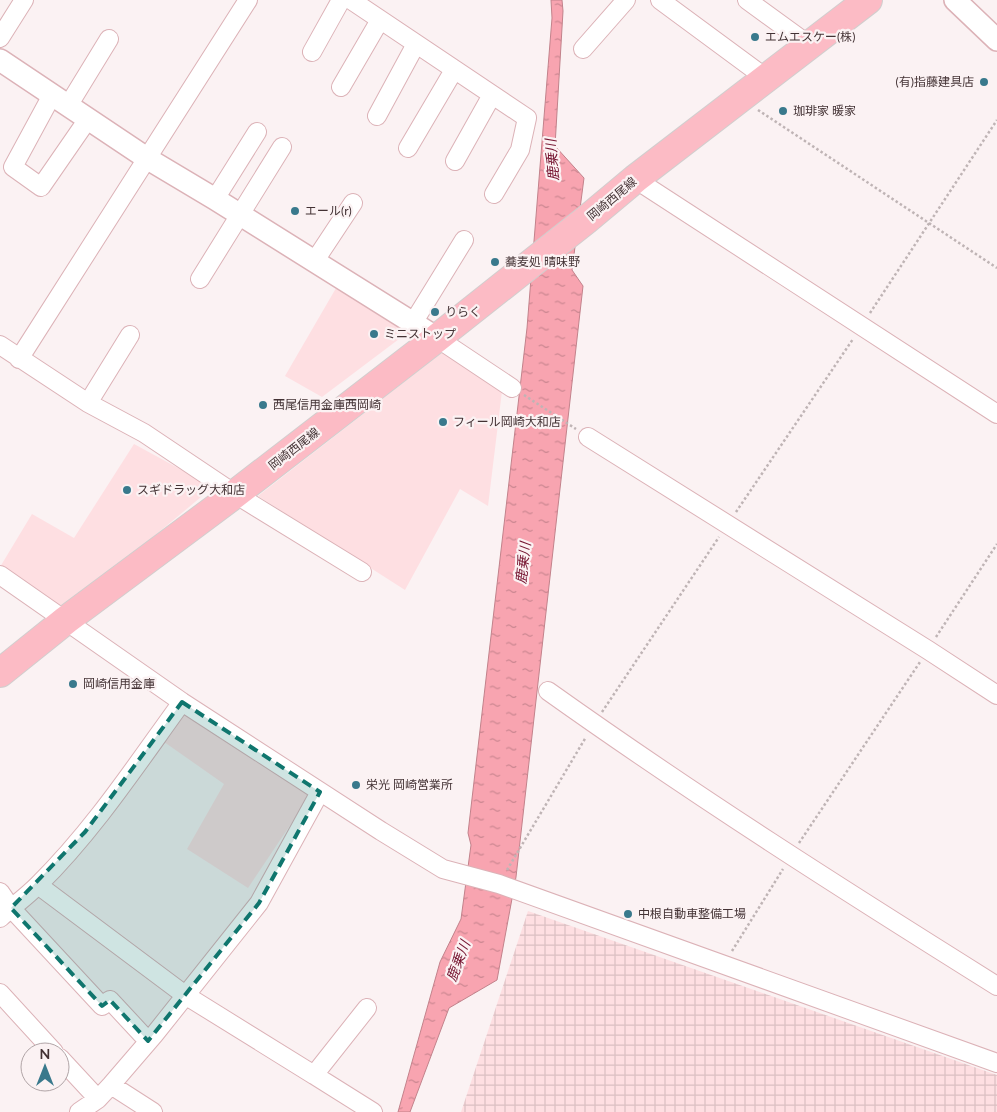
<svg xmlns="http://www.w3.org/2000/svg" width="997" height="1112" font-family="Lato,'Noto Sans JP',sans-serif">
<style>
.built{fill:#fedfe2}
.industrial{fill:url(#industrial-grid)}
.water{fill:url(#water-ripples);stroke:#c2828b}
.lines{fill:none;stroke-linecap:round;stroke-linejoin:round}
.minor-casing{stroke:#dcb2b7;stroke-width:20}
.tertiary-casing{stroke:#dcb2b7;stroke-width:24}
.primary-casing{stroke:#d2cece;stroke-width:30}
.path{stroke:#bfb4b5;stroke-width:2.5;stroke-dasharray:2.5 2.5;stroke-linecap:butt}
.minor{stroke:#fff;stroke-width:18}
.tertiary{stroke:#fff;stroke-width:21}
.primary{stroke:#fcbbc5;stroke-width:28}
.marked{fill:#0f766e;fill-opacity:0.2;stroke:#0f766e;stroke-width:4;stroke-dasharray:10 6;stroke-linejoin:round}
.poi-dot{fill:#39798c;stroke:#fbf2f3;stroke-width:2}
.labels{text-anchor:middle;stroke-width:4.5;stroke-linejoin:round;paint-order:stroke}
.poi-label{font-size:12px;fill:#433234;stroke:#fbf2f3;text-anchor:start}
.street-label{font-size:12px;fill:#433234;stroke:#fbf2f3}
.water-label{font-size:14px;font-style:italic;fill:#751430;stroke:#fbf2f3}
</style>
<defs>
<pattern id="industrial-grid" width="8" height="8" patternUnits="userSpaceOnUse" patternTransform="scale(1.25)"><rect width="8" height="8" fill="#fedfe2"/><path d="M0 4h8M4 0v8" fill="none" stroke="#dbc0c2"/></pattern>
<pattern id="water-ripples" width="26" height="14" patternUnits="userSpaceOnUse" patternTransform="scale(1.25)"><rect width="26" height="14" fill="#f8a4b0"/><path d="M2 4q2-2 4 0t4 0M15 11q2-2 4 0t4 0" fill="none" stroke="#ca8690"/></pattern>
</defs>
<rect width="100%" height="100%" fill="#fbf2f3"/>
<!-- built -->
<path class="built" d="M339,283L407,333L322,397L285,376Z
M445,350L502,391L488,506L460,489L405,590L258,496Z
M134,444L213,487L63,612L0,567L32,514L74,538Z
M178,708L311,794L248,888L187,849L224,784L157,737Z"/>
<!-- industrial -->
<path class="industrial" d="M528,911L997,1075V1112H461Z"/>
<!-- water -->
<path class="water" d="M551,0H562L563,11L555,146L584,178L572,270L583,286L516,877L497,980L449,1008L410,1112H398L440,962L461,919L471,845L468,833L527,328L552,18Z"/>
<g class="lines">
<!-- minor casing -->
<g class="minor-casing">
<path id="minor" d="M351,0L527,118L520,150L494,194
M660,0L767,79
M747,0L809,45
M0,38L24,0
M583,49L626,0
M312,52L341,0
M341,87L380,20
M52,95L13,167L41,187L88,119
M68,106L109,39
M377,116L416,44
M408,148L454,70
M455,161L492,95
M635,179L997,414
M215,199L257,132
M314,262L353,203
M200,279L282,147
M413,323L464,240
M437,338L512,388
M0,345L88,403L144,433L235,494L362,572
M19,359L248,0
M88,403L130,335
M588,437L928,650L997,695
M0,575L182,702L381,831L443,869L499,884L997,1063
M548,691C694,795 845,891 997,986
M38,885L185,995L314,1075L367,1008
M0,892L11,908L102,1006L110,1000L148,1041
M0,918C12,907 26,897 38,885C93,831 137,764 182,702
M0,993L54,1052
M60,1058L98,1099
M314,1075L373,1112
M111,1085L153,1112
M79,1112L98,1099L111,1085L154,1035L259,903L320,792"/>
</g>
<!-- tertiary casing -->
<g class="tertiary-casing">
<path id="tertiary" d="M955,0L997,40
M0,60L148,159L215,199L437,338"/>
</g>
<!-- primary casing -->
<g class="primary-casing">
<path id="primary" d="M0,673L66,620L235,494L437,338L586,220L635,179L868,0"/>
</g>
<!-- path -->
<path class="path" d="M758,110L997,268
M870,313L997,120
M524,395L576,429
M736,512L853,339
M936,637L997,544
M602,712L719,537
M799,843L920,662
M507,870L586,737
M732,951L783,869"/>
<!-- minor -->
<use href="#minor" class="minor"/>
<!-- tertiary -->
<use href="#tertiary" class="tertiary"/>
<!-- primary -->
<use href="#primary" class="primary"/>
</g>
<!-- marked area -->
<path class="marked" d="M182,702L320,792L259,903L148,1041L110,1000L102,1006L11,908L85,832Z"/>
<!-- markers -->
<g class="poi-dot">
<circle cx="755" cy="37" r="5"/>
<circle cx="984" cy="82" r="5"/>
<circle cx="783" cy="111" r="5"/>
<circle cx="295" cy="211" r="5"/>
<circle cx="495" cy="262" r="5"/>
<circle cx="435" cy="312" r="5"/>
<circle cx="374" cy="334" r="5"/>
<circle cx="263" cy="405" r="5"/>
<circle cx="443" cy="422" r="5"/>
<circle cx="127" cy="490" r="5"/>
<circle cx="73" cy="684" r="5"/>
<circle cx="356" cy="785" r="5"/>
<circle cx="628" cy="914" r="5"/>
</g>
<g class="labels">
<!-- poi labels -->
<g class="poi-label">
<text x="765" y="41">エムエスケー(株)</text>
<text x="974" y="86" text-anchor="end">(有)指藤建具店</text>
<text x="793" y="115">珈琲家 暖家</text>
<text x="305" y="215">エール(r)</text>
<text x="505" y="266">蕎麦処 晴味野</text>
<text x="445" y="316">りらく</text>
<text x="384" y="338">ミニストップ</text>
<text x="273" y="409">西尾信用金庫西岡崎</text>
<text x="453" y="426">フィール岡崎大和店</text>
<text x="137" y="494">スギドラッグ大和店</text>
<text x="83" y="688">岡崎信用金庫</text>
<text x="366" y="789">栄光 岡崎営業所</text>
<text x="638" y="918">中根自動車整備工場</text>
</g>
<!-- street labels -->
<g class="street-label">
<text transform="translate(612 199) rotate(-40)" y="4">岡崎西尾線</text>
<text transform="translate(294 449) rotate(-38)" y="4">岡崎西尾線</text>
</g>
<!-- water labels -->
<g class="water-label">
<text transform="translate(552 160) rotate(-94)" y="5">鹿乗川</text>
<text transform="translate(523 563) rotate(-83)" y="5">鹿乗川</text>
<text transform="translate(458 961) rotate(-69)" y="5">鹿乗川</text>
</g>
</g>
<!-- north arrow -->
<g transform="translate(45 1067)"><circle r="24" fill="#fbf2f3" stroke="#b1a5a7"/>
<path d="M0-4L9 19L0 12L-9 19Z" fill="#39798c"/>
<text y="-8" font-size="14" font-weight="bold" text-anchor="middle" fill="#433234">N</text>
</g>
</svg>
